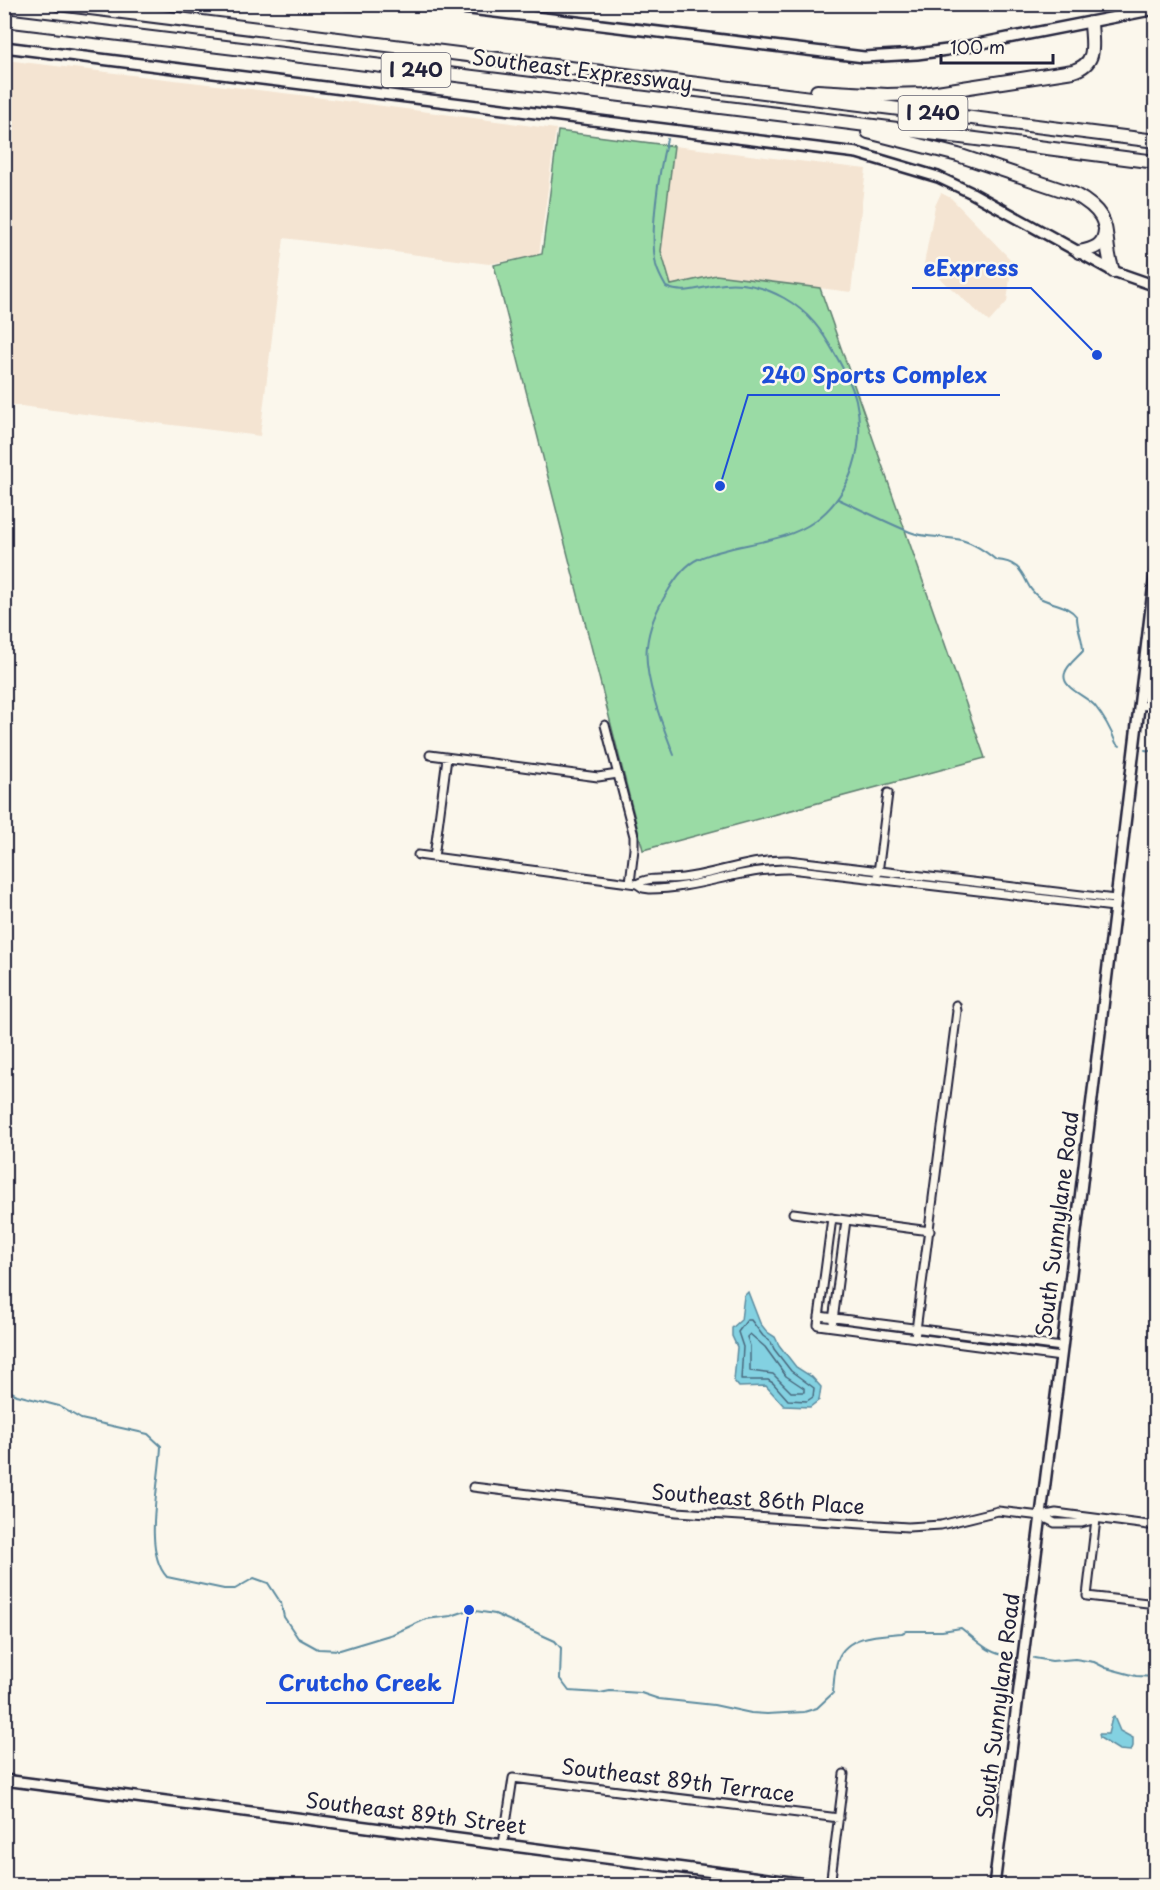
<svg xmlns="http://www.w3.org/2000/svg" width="1160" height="1890" font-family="'Playpen Sans',sans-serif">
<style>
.built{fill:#f4e4d2}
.green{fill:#9adba5;stroke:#5e7e70;stroke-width:1.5}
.water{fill:#83d1e1;stroke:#5c8b9f;stroke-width:1.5}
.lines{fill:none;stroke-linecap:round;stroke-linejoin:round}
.shore{stroke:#49687d;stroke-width:1.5}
.stream{stroke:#5c8b9f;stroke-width:2}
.street-casing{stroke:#22223b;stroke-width:11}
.secondary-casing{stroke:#22223b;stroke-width:14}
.highway-casing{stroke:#22223b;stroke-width:16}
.street{stroke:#fbf7ec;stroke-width:7}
.secondary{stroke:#fbf7ec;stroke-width:9}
.highway{stroke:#fbf7ec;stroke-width:12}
.labels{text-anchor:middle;stroke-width:5;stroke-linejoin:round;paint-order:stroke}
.shield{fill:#fbf7ec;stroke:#636270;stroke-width:1.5}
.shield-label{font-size:20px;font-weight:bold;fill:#22223b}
.street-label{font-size:21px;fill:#22223b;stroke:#fbf7ec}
.leader{fill:none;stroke:#1d4ed8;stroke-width:2}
.callout-dot{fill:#1d4ed8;stroke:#fbf7ec;stroke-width:2}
.callout-label{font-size:22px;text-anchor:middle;font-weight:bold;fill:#1d4ed8;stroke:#fbf7ec;stroke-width:5;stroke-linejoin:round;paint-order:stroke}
</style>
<rect width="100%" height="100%" fill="#fbf7ec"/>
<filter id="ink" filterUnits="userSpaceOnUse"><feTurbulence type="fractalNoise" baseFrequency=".0167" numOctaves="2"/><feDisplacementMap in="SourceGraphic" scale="12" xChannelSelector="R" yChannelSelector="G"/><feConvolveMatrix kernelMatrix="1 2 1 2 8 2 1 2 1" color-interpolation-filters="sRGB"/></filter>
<g filter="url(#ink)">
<!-- built -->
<path class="built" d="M5,60L300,95L556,129L539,255L489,264L284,238L260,436L5,404Z
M674,146L866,169L851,292L716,275L671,285L661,251Z
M941,193L951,198L1012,261L1007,302L989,322L924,264L935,206Z"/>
<!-- green -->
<path class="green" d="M558,131L674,146L661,251L671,285L716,275L820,288L985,758L643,850L494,265L542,254Z"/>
<!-- water -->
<path class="water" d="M748,1292L760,1323L767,1332L775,1337L779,1345L796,1367L812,1377L821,1387L819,1400L810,1407L784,1406L766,1386L739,1387L734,1381L737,1347L732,1336V1328L741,1320L744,1296Z
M1114,1717L1120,1731L1133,1738V1746L1131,1751L1119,1750L1100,1738L1099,1734H1108L1112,1718Z"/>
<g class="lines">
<!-- shore -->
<path class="shore" d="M747,1320H751L763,1336L771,1342L774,1349L791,1371L814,1388L813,1397L807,1401L788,1400L773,1383L768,1380H741L743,1347L738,1332Z
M750,1334L765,1347L786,1376L804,1388V1392H791L773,1374L750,1371V1346L747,1337Z"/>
<!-- stream -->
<path class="stream" d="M667,139C659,171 649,234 656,265C658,273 662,280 666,287C685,296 704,286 724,284C745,282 766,288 784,298C809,312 822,331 835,354C843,368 852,384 856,400C866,444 852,494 815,521C782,545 735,542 698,559C685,565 675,579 668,591C658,607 649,627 647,646C643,676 663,727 674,755
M838,499C862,510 886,522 910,532C925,538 940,536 956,539C971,541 984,550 996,560C1029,562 1021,586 1040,598C1054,605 1067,604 1077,617C1077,629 1083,639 1083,651C1078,657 1067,665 1065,673C1060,688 1087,696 1095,706C1103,716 1111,730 1116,743L1120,746
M1145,750L1156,752
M1156,938L1153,947L1156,952
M4,1388L17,1395L59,1406L81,1419L148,1434L161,1446C160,1481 142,1551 167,1577L224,1589H235L254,1578L268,1583L281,1603L284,1617L298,1638L318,1649L340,1650L393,1634L426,1619L451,1616L469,1610L495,1614L555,1641L561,1648L560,1679L569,1691L600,1693L610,1691L641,1693L659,1699L714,1705L751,1713L767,1714L804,1712L817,1708L833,1693C834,1682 834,1669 838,1659C848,1634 881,1635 902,1633L906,1631H942L961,1628C975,1639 991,1657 1010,1655
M1034,1658L1052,1661L1075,1659L1094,1662L1106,1668L1136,1676L1156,1677"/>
<!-- street casing -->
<g class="street-casing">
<path id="street" d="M1140,693L1156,695
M1139,705L1156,707
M605,725L634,836V849L630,883
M430,755L598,777L618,774
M418,855L637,884L643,888L650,889C698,889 742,868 790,869L1114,907
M434,857L447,758
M878,873L888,793
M637,884C649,876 668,880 683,878C720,873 749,859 788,860L1115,899
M793,1213L930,1231
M832,1218L818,1325L1061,1357
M819,1316L1062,1347
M833,1321L846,1220
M915,1338L957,1011L956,1005
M473,1487L677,1512L908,1527L941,1525L998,1511L1041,1516L1055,1523H1081L1096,1519
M1041,1516L1056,1513L1156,1526
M1096,1519L1087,1596L1156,1604
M503,1844L513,1778L839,1818
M830,1886L844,1774"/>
</g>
<!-- secondary casing -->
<g class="secondary-casing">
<path id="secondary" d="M347,4L437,5L864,57L917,54L947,50L1156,9
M4,47L857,153L938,177L972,193L1113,271L1156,286
M4,1780L822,1886
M994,1886L1061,1357L1156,566"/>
</g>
<!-- highway casing -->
<g class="highway-casing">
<path id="highway" d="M58,4L1156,141
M4,20L827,120L1156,162
M817,91L887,95L924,94L1073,71C1098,63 1092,45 1091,23
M868,132L958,155L1074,194C1118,218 1100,234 1113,271
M1079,252C1094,249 1104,246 1105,230"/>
</g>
<!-- street -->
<use href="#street" class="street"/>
<!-- secondary -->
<use href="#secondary" class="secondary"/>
<!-- highway -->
<use href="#highway" class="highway"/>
</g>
</g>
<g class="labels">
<!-- shield labels -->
<g class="shield">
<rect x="381.5" y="53" width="69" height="34" rx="4.5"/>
<rect x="898.5" y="96" width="69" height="34" rx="4.5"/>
</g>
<g class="shield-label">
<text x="416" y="77">I 240</text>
<text x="933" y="120">I 240</text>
</g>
<!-- street labels -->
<g class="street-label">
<text transform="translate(582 71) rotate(7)" y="7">Southeast Expressway</text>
<text transform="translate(1058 1224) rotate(-83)" y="7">South Sunnylane Road</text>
<text transform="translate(758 1500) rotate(4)" y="7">Southeast 86th Place</text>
<text transform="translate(999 1706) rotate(-83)" y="7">South Sunnylane Road</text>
<text transform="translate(678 1781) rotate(7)" y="7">Southeast 89th Terrace</text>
<text transform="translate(416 1814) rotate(7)" y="7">Southeast 89th Street</text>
</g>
</g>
<!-- callouts -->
<path class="leader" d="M1097 355L1031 288H912M720 486L748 395H1000M469 1610L453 1703H266"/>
<g class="callout-dot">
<circle cx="1097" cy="355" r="6"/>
<circle cx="720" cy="486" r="6"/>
<circle cx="469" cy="1610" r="6"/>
</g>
<g class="callout-label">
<text x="971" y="276">eExpress</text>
<text x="874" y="383">240 Sports Complex</text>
<text x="360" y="1691">Crutcho Creek</text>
</g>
<!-- margin -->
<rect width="1160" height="1890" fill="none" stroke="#fbf7ec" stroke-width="24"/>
<rect x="12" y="12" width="1136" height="1866" fill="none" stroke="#22223b" stroke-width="2" filter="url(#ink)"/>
<!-- scale -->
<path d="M941 54v9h112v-9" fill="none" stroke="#22223b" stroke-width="3"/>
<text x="950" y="54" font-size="18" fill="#22223b" stroke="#fbf7ec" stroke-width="4.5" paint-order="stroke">100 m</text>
</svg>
